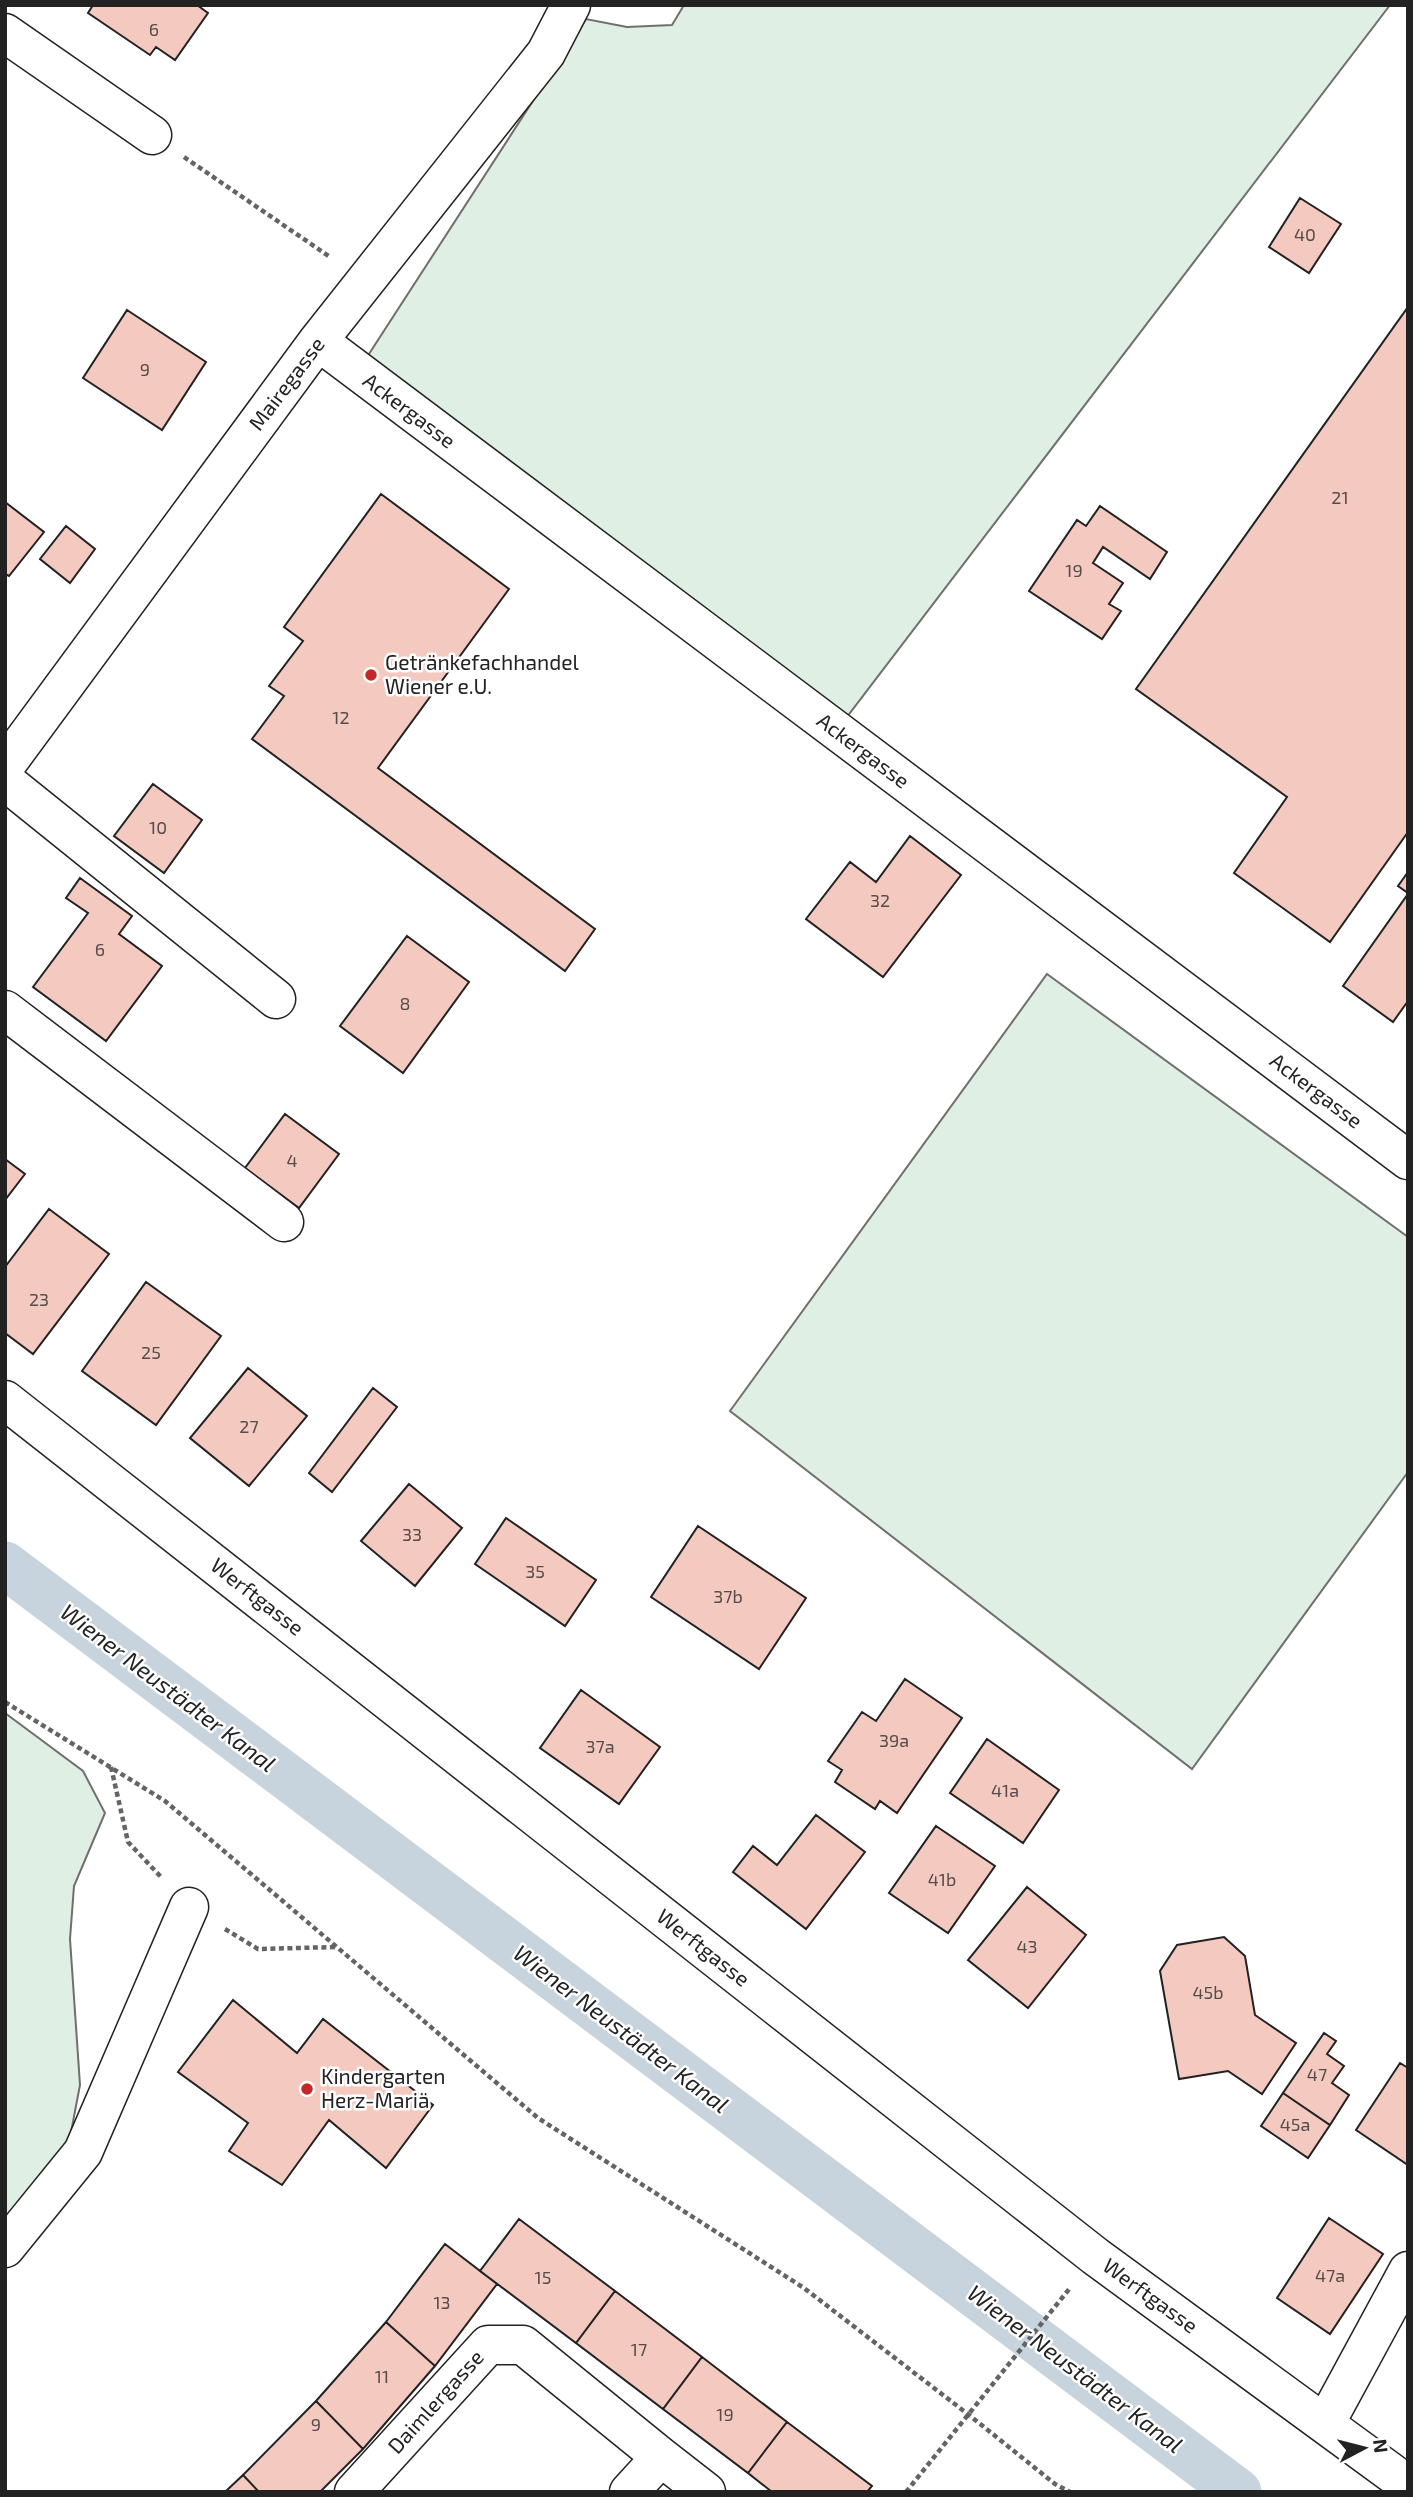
<svg xmlns="http://www.w3.org/2000/svg" width="1413" height="2497" font-family="'Exo 2',sans-serif">
<style>
.green{fill:#e0efe3;stroke:#6f6f6f;stroke-width:2}
.lines{fill:none;stroke-linecap:round;stroke-linejoin:round}
.canal{stroke:#c7d3dd;stroke-width:47}
.building{fill:#f3c9c0;stroke:#222;stroke-width:2}
.minor-casing{stroke:#222;stroke-width:41}
.path{stroke:#646464;stroke-width:4.5;stroke-dasharray:5 3.5;stroke-linecap:butt}
.minor{stroke:#fff;stroke-width:38}
.poi-dot{fill:#c62828;stroke:#fff;stroke-width:2.5}
.labels{text-anchor:middle;stroke-width:5;stroke-linejoin:round;paint-order:stroke}
.number-label{font-size:18px;fill:#564c4a}
.street-label{font-size:21px;fill:#222;stroke:#fff}
.poi-label{font-size:21px;fill:#222;stroke:#fff;text-anchor:start}
.water-label{font-size:23px;font-style:italic;fill:#222;stroke:#fff}
</style>
<rect width="100%" height="100%" fill="#fff"/>
<!-- green -->
<path class="green" d="M684,5H1390L843,722L356,374L586,19L627,27L672,25Z
M1047,974L1408,1237V1472L1192,1769L730,1411Z
M5,1713L83,1771L105,1813L74,1886L70,1939L80,2085L68,2148L5,2226Z"/>
<g class="lines">
<!-- canal -->
<path class="canal" d="M5,1565L1238,2492"/>
</g>
<!-- building -->
<path class="building" d="M93,5H197L208,13L175,60L156,47L150,55L88,13Z
M1300,198L1341,224L1309,273L1269,247Z
M1408,307V832L1330,942L1234,873L1287,797L1136,689Z
M127,310L206,362L162,430L83,378Z
M381,494L509,589L378,768L595,929L565,971L252,739L284,696L269,686L303,641L284,627Z
M5,502L44,532L9,576L5,574Z
M1100,506L1167,552L1150,579L1103,547L1093,563L1123,583L1109,604L1121,611L1102,639L1029,591L1077,520L1086,526Z
M66,526L95,549L70,583L40,559Z
M153,784L202,820L164,873L114,836Z
M910,836L961,875L883,977L806,919L850,862L876,882Z
M1408,872V893L1398,886Z
M80,878L132,916L119,934L162,966L106,1041L33,987L88,913L66,898Z
M1408,894V1001L1393,1022L1343,986Z
M407,936L469,982L403,1073L340,1026Z
M285,1114L339,1154L299,1208L245,1168Z
M5,1159L25,1174L5,1200Z
M49,1209L109,1254L33,1354L5,1333V1267Z
M146,1282L221,1336L156,1425L82,1371Z
M248,1368L307,1416L249,1486L190,1438Z
M373,1388L397,1407L332,1492L309,1473Z
M409,1484L462,1528L415,1586L361,1541Z
M506,1518L596,1580L565,1626L475,1564Z
M698,1526L806,1598L759,1669L651,1597Z
M905,1679L962,1718L897,1813L880,1801L875,1809L835,1782L842,1770L828,1761L862,1712L876,1721Z
M581,1690L660,1747L619,1804L540,1748Z
M987,1739L1059,1790L1023,1843L950,1793Z
M816,1815L865,1852L806,1929L733,1872L753,1846L777,1865Z
M936,1826L995,1866L948,1933L889,1893Z
M1027,1887L1086,1935L1028,2008L968,1960Z
M1224,1937L1245,1956L1255,2015L1296,2043L1262,2094L1228,2071L1179,2079L1160,1971L1177,1945Z
M233,2000L297,2053L323,2019L433,2105L386,2168L329,2120L282,2185L229,2151L248,2123L178,2072Z
M1324,2033L1336,2041L1327,2054L1344,2066L1332,2083L1349,2095L1330,2125L1283,2093Z
M1400,2063L1408,2068V2165L1356,2130Z
M1283,2093L1330,2125L1308,2158L1261,2126Z
M1329,2218L1383,2254L1330,2334L1277,2298Z
M519,2219L615,2291L576,2343L480,2271Z
M445,2244L497,2284L435,2366L386,2322Z
M615,2291L702,2357L663,2409L576,2343Z
M386,2322L435,2366L363,2449L316,2401Z
M702,2357L787,2422L748,2473L663,2409Z
M316,2401L363,2449L320,2492H259L243,2475Z
M787,2422L872,2486L867,2492H772L748,2473Z
M243,2475L259,2492H225Z"/>
<g class="lines">
<!-- minor casing -->
<g class="minor-casing">
<path id="minor" d="M5,33L152,135
M318,341L1408,1160
M5,766L318,341L546,53L571,5
M5,781L276,999
M5,1010L284,1222
M5,1400L1095,2256L1408,2485
M5,2248L83,2152L189,1907
M1325,2424L1408,2271
M354,2492L488,2345H523L661,2457
M629,2492L661,2457L706,2492"/>
</g>
<!-- path -->
<path class="path" d="M184,157L330,257
M5,1702L165,1801L538,2118L804,2288L969,2415L1055,2484L1070,2492
M111,1767L128,1842L162,1878
M225,1929L258,1949L337,1947
M906,2492L1070,2288"/>
<!-- minor -->
<use href="#minor" class="minor"/>
</g>
<!-- markers -->
<g class="poi-dot">
<circle cx="371" cy="675" r="7"/>
<circle cx="307" cy="2089" r="7"/>
</g>
<g class="labels">
<!-- number labels -->
<g class="number-label">
<text x="154" y="36">6</text>
<text x="1305" y="241">40</text>
<text x="145" y="376">9</text>
<text x="1340" y="504">21</text>
<text x="1074" y="577">19</text>
<text x="341" y="724">12</text>
<text x="158" y="834">10</text>
<text x="880" y="907">32</text>
<text x="100" y="956">6</text>
<text x="405" y="1010">8</text>
<text x="292" y="1167">4</text>
<text x="39" y="1306">23</text>
<text x="151" y="1359">25</text>
<text x="249" y="1433">27</text>
<text x="412" y="1541">33</text>
<text x="535" y="1578">35</text>
<text x="728" y="1603">37b</text>
<text x="894" y="1747">39a</text>
<text x="600" y="1753">37a</text>
<text x="1005" y="1797">41a</text>
<text x="942" y="1886">41b</text>
<text x="1027" y="1953">43</text>
<text x="1208" y="1999">45b</text>
<text x="1317" y="2081">47</text>
<text x="1295" y="2131">45a</text>
<text x="1330" y="2282">47a</text>
<text x="543" y="2284">15</text>
<text x="442" y="2309">13</text>
<text x="639" y="2356">17</text>
<text x="382" y="2383">11</text>
<text x="725" y="2421">19</text>
<text x="316" y="2431">9</text>
</g>
<!-- street labels -->
<g class="street-label">
<text transform="translate(287 384) rotate(-53)" y="7">Mairegasse</text>
<text transform="translate(409 411) rotate(37)" y="7">Ackergasse</text>
<text transform="translate(863 751) rotate(37)" y="7">Ackergasse</text>
<text transform="translate(1316 1091) rotate(37)" y="7">Ackergasse</text>
<text transform="translate(257 1597) rotate(38)" y="7">Werftgasse</text>
<text transform="translate(703 1948) rotate(38)" y="7">Werftgasse</text>
<text transform="translate(1150 2296) rotate(36)" y="7">Werftgasse</text>
<text transform="translate(436 2402) rotate(-48)" y="7">Daimlergasse</text>
</g>
<!-- poi labels -->
<g class="poi-label">
<text x="385" y="670">Getränkefachhandel<tspan x="385" dy="24">Wiener e.U.</tspan></text>
<text x="321" y="2084">Kindergarten<tspan x="321" dy="24">Herz-Mariä</tspan></text>
</g>
<!-- water labels -->
<g class="water-label">
<text transform="translate(168 1688) rotate(37)" y="8">Wiener Neustädter Kanal</text>
<text transform="translate(621 2029) rotate(37)" y="8">Wiener Neustädter Kanal</text>
<text transform="translate(1075 2369) rotate(37)" y="8">Wiener Neustädter Kanal</text>
</g>
</g>
<!-- border -->
<rect width="1413" height="2497" fill="none" stroke="#222222" stroke-width="14"/>
<!-- north arrow -->
<g transform="translate(1364 2448) rotate(83)" stroke="#ffffff" stroke-width="5" paint-order="stroke">
<path d="M0-5L12 26L0 18L-12 26Z" fill="#222222"/>
<text y="-10" font-size="19" font-weight="bold" text-anchor="middle" fill="#222222">N</text>
</g>
</svg>
